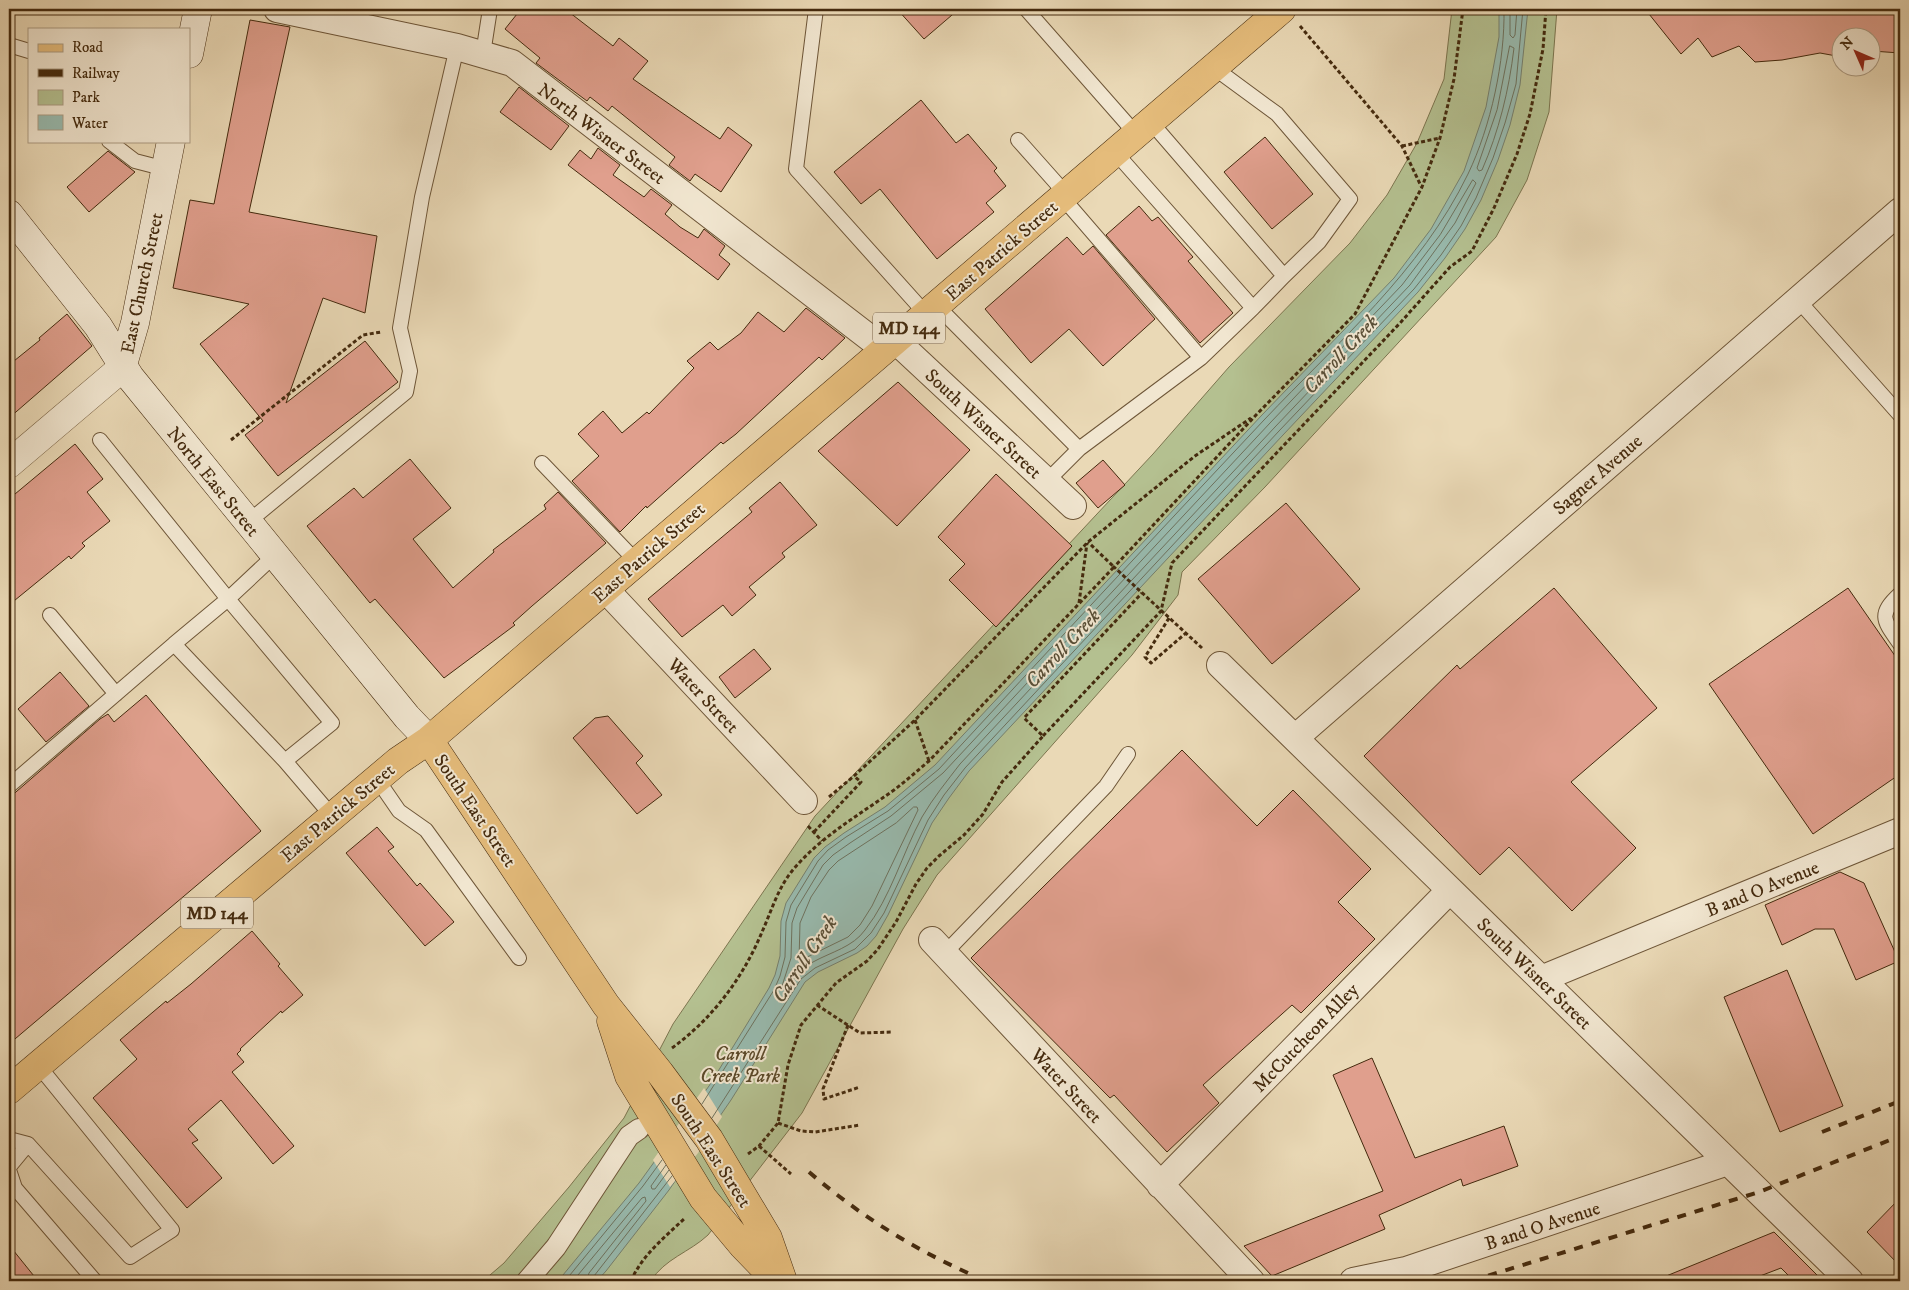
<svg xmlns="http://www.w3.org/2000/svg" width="1909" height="1290" font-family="'IM FELL DW Pica',serif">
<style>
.green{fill:#b4c090;stroke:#7c754f}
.water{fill:#98baae;stroke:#76806e}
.pier{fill:#ead9b6}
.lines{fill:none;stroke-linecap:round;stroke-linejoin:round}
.shore{stroke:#6e725e;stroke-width:1}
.building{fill:#e09f8d;stroke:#442a0e}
.service-casing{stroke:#6e5638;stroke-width:16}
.pedestrian-casing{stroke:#6e5638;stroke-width:22}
.minor-casing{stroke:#6e5638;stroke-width:28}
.tertiary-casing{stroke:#6e5638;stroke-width:29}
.secondary-casing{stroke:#442a0e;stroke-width:29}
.primary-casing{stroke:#442a0e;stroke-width:29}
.path{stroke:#442a0e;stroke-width:3;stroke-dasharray:4 2.5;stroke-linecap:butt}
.service{stroke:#f1e6d0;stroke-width:14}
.pedestrian{stroke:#f1e6d0;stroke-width:20}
.minor{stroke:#f1e6d0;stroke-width:26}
.tertiary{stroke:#f1e6d0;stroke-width:28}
.secondary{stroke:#f1e6d0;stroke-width:28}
.primary{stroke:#e5bc7b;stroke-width:28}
.rail{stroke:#442a0e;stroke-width:4;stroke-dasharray:9 9;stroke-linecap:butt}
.labels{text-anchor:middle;stroke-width:4;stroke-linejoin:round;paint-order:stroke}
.shield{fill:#f1e6d0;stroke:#786248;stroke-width:1}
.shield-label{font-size:18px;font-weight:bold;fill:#442a0e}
.street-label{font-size:19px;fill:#442a0e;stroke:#f1e6d0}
.park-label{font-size:19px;font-style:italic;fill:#5a4828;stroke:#f1e6d0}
.water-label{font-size:20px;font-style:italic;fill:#594e36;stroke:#f1e6d0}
</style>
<rect width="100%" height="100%" fill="#ead9b6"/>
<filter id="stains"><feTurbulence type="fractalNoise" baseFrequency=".004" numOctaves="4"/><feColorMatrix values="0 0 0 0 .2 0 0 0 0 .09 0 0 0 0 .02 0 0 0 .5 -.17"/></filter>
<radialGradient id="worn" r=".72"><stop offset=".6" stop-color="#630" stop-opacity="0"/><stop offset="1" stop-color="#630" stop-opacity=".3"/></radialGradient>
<!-- green -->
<path class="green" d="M1452,9H1557L1549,112L1527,180L1496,237L1265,487L1182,572L1178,595L1132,655L937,875L903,929L802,1113L708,1235C690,1252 664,1259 651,1281H483L504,1263L569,1187L624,1118L673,1024L815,816L1153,454L1229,367L1350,243L1387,195L1417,143L1444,79Z"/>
<!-- water -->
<path class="water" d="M1499,9H1528L1520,85L1510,125L1498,160L1481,200L1465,229L1445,258L1418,292L1283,435L969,771L949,798L932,823L888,915L876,936L867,946L857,953L818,972L805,982L731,1100L669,1190L606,1271L597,1281H558L639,1183L709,1086L769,988L775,975L780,956L781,921L786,903L814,858L825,847L844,833L885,807L935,765L1262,415L1394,278L1431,229L1464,171L1486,107L1499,37Z"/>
<!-- pier -->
<path class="pier" d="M704,1088L722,1117L698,1153L670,1187L653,1160Z"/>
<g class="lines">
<!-- shore -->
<path class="shore" d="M1510,9V35L1513,38L1515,35L1517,9
M1510,46L1514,48C1509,90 1499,131 1482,170L1479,171L1477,168L1497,110Z
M1473,180L1476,183L1455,223L1410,285L1275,427L960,764C947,781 933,798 922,817C902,854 891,897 865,930C853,947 831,952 813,962C802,968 794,978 786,989H783L782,986L791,958L792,923L797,908L823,865L833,855L850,843L891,816L943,773L1270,423L1402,285L1440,235Z
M914,807H917L918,810L872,906L860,925L848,937L799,961L800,923L811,897L829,870L838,861L896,823Z
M702,1104L774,990L780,976L785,957L786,922L791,905L818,861L828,850L846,837L888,811L939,769C1047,652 1155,536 1264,420C1337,343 1421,271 1468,174C1491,126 1505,61 1504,9
M712,1118L801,979L815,968L855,949L871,933L884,913L928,820L944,795L965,768L1279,431L1414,289L1441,255L1461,226L1476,198L1493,158L1505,123L1516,84L1523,9
M666,1165L651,1186L652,1189H655L669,1170
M565,1281L643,1186L662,1160
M573,1281L642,1198L645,1197L646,1201L589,1273L587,1281
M593,1281L594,1276L672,1176"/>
</g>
<!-- building -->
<path class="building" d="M521,9H565L613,46L619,38L648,61L633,79L720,139L728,127L752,145L721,192L695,174L690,181L669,165L675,157L612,106L608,111L590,97L587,101L536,63L540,58L505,29Z
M897,9H959L924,39Z
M1645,9H1900V53L1872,51V38H1842V57L1820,53L1782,60L1755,62L1739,46L1712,57L1698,38L1681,54Z
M250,20L290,27L249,212L377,236L365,313L323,298L286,403L365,341L398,382L278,476L245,435L263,421L200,344L249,304L173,288L190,200L214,204Z
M519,87L569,126L551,150L500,112Z
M921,100L956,143L968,134L997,168L994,171L1006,186L986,203L994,212L937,259L880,189L861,204L834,172Z
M1265,137L1313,194L1272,229L1224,172Z
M598,148L620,165L613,175L644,197L651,189L672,205L665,214L680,227L698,238L704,229L725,246L719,255L730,264L718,280L568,165L580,150L591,159Z
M108,151L135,172L89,212L67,187Z
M1139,206L1152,221L1158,217L1193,257L1188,261L1233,313L1200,343L1106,235Z
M1067,237L1083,255L1093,246L1155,319L1103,366L1069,329L1031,363L985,309Z
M806,308L845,338L822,360L819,357L736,434L723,444L721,442L647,508L646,506L620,532L572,481L599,456L578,434L603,411L622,433L647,412L649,414L694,368L687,361L710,342L718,350L741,333L758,312L784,332Z
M67,314L92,346L9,418V365L40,340L39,338Z
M898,382L970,450L897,526L818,451Z
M75,444L103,479L87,492L110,521L82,543L85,546L71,559L69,556L9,605V499Z
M410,459L451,508L413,539L453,588L494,552L493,550L546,509L544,505L558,492L606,543L532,606L513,623L515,625L444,678L375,599L370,603L307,526L354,488L363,498Z
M1103,460L1125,485L1098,508L1076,483Z
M996,474L1072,546L996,627L949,580L965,564L938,537Z
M780,482L817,525L782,553L785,557L749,587L756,595L732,616L723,605L682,637L648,599L752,512L749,508Z
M1286,503L1360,589L1272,664L1198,579Z
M1554,588L1657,708L1571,782L1636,848L1572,911L1509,847L1480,875L1364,756L1457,665L1460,669Z
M1848,588L1900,663V774L1813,834L1709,684Z
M754,649L771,669L735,698L719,677Z
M60,672L89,706L46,742L18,709Z
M146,695L261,831L9,1044V798L100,719L108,714L114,722Z
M608,716L643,756L636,763L662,795L637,814L573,738L595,718Z
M1182,750L1257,826L1293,790L1371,869L1338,902L1375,939L1301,1013L1292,1005L1203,1085L1219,1103L1167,1152L1114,1095L1110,1098L971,958Z
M377,827L394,847L388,851L417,886L420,883L454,922L425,946L346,853Z
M1840,872L1864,883L1899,961L1856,980L1834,929H1815L1782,945L1765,905Z
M252,931L280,964L278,966L303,995L282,1013L281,1011L240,1049L241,1050L237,1054L244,1062L232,1072L294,1146L273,1164L221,1100L188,1129L198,1140L192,1143L222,1178L187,1208L93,1098L137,1059L120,1040L166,1001L167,1003L191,984Z
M1787,970L1843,1106L1780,1132L1724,997Z
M1372,1058L1415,1158L1504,1126L1518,1166L1463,1186L1461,1179L1379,1215L1385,1229L1272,1276L1244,1246L1383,1191L1333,1075Z
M1900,1198V1266L1867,1232Z
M1774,1232L1823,1281H1794L1781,1268L1747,1281H1654Z
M9,1245L38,1281H9Z"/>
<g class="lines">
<!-- service casing -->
<g class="service-casing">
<path id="service" d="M816,9L796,169L926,314
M1026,9L1136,134
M9,45L29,51
M483,54L490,9
M1150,121L1284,276L1319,242L1350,199L1277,114L1213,67
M1018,140L1066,194
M109,141L135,161L166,169
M1062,197L1201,358L1253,308L1115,152
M1798,300L1900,415
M936,305L1079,449L1047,481
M1253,308L1284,276
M100,440L228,599L332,723L285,761
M1079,449L1201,358
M542,463L637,562
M248,522L406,392L410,371L400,328L422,197L457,47
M1900,594C1877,615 1884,621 1900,644
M50,615L116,694
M174,644L228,599L275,555
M377,779L399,811L426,830L519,958
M9,786L174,644L285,761L332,816
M944,954L1106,786L1128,754
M9,1139L28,1144L130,1257L172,1230L38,1065
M9,1167L28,1144
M9,1170L15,1188L95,1281"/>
</g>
<!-- pedestrian casing -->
<g class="pedestrian-casing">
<path id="pedestrian" d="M527,1281L556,1247L629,1136L639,1129"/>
</g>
<!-- minor casing -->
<g class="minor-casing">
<path id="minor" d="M277,9L457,47L512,63L884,349
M895,340L1073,506
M605,589L804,801
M1220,665L1850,1281
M1295,738L1900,211
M932,940L1251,1281
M1541,979L1900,831
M1160,1185L1450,890
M1353,1281L1406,1270L1728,1162"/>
</g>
<!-- tertiary casing -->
<g class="tertiary-casing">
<path id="tertiary" d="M9,464L122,368"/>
</g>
<!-- secondary casing -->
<g class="secondary-casing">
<path id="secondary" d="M189,54L198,9
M9,214L98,326L130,377L407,717L429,740
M122,368L135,323L171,141"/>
</g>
<!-- primary casing -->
<g class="primary-casing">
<path id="primary" d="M429,740L606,1005L660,1073L709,1139L768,1238L783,1281
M611,1021L629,1076L703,1198L743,1246L777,1281
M9,1090L398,761L429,740L1282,9"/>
</g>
<!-- path -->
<path class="path" d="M1300,26L1402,146L1421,186
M1402,146L1440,138
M231,440L363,335L381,332
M1079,603L1087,543
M1169,618L1145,657L1151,663L1186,633
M1202,648L1114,567L1256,415L1355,314L1422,187L1440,138L1454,79L1463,9
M915,720L929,761
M1043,736L1161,611L1172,563L1401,322L1450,267L1472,251L1494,208L1517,154L1530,114L1543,49L1546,9
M829,797L854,776L915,720L1088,542L1195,456L1251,418
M808,826L822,841
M814,832L861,782L854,776
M817,1005L860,1033L893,1032
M848,1025L823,1089L824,1099L860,1087
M672,1048C712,1019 743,978 762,932C771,912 778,888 792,871C820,837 859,815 894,790C906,781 917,771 929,761L1114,567L1088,542
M778,1123L801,1131L815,1132L860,1125
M759,1146L791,1174
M748,1154L759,1146L778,1123L788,1065L801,1025L836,983L867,961L878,949L896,922L916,884L927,868L939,856L964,835L983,814L1002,782L1043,736L1024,718L1142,593
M631,1281C642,1255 665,1237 685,1218
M934,1281L935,1279"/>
<!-- service -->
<use href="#service" class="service"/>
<!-- pedestrian -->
<use href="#pedestrian" class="pedestrian"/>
<!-- minor -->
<use href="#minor" class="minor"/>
<!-- tertiary -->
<use href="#tertiary" class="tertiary"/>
<!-- secondary -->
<use href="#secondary" class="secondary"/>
<!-- primary -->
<use href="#primary" class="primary"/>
<!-- rail -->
<path class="rail" d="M1822,1132L1900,1101
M809,1172C864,1219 920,1253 986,1281
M1471,1281L1759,1192L1900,1136"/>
</g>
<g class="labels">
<!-- shield labels -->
<g class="shield">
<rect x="873" y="312.5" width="72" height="31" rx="4"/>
<rect x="181" y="897.5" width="72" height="31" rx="4"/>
</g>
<g class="shield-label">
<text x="909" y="334">MD 144</text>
<text x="217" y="919">MD 144</text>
</g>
<!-- street labels -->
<g class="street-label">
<text transform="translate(602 133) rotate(37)" y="7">North Wisner Street</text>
<text transform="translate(1001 250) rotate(-41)" y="7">East Patrick Street</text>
<text transform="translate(141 283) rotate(-78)" y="7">East Church Street</text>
<text transform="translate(984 423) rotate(43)" y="7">South Wisner Street</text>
<text transform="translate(1597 474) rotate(-41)" y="7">Sagner Avenue</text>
<text transform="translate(214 481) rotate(51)" y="7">North East Street</text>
<text transform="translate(648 552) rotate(-41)" y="7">East Patrick Street</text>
<text transform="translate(704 695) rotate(47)" y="7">Water Street</text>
<text transform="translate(476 810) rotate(56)" y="7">South East Street</text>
<text transform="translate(337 812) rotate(-40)" y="7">East Patrick Street</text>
<text transform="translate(1762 888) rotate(-22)" y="7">B and O Avenue</text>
<text transform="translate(1535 973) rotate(44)" y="7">South Wisner Street</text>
<text transform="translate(1305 1037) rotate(-46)" y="7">McCutcheon Alley</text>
<text transform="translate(1067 1085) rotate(47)" y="7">Water Street</text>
<text transform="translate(712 1150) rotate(57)" y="7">South East Street</text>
<text transform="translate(1542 1225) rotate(-18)" y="7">B and O Avenue</text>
</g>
<!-- park labels -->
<g class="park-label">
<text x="740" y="1060">Carroll<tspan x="740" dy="22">Creek Park</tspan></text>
</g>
<!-- water labels -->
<g class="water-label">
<text transform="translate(1340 354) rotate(-47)" y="7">Carroll Creek</text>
<text transform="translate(1062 648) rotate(-47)" y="7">Carroll Creek</text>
<text transform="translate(804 959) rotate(-56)" y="7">Carroll Creek</text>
</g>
</g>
<!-- margin -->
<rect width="1909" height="1290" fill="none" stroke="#ead9b6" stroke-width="30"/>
<rect x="10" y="10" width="1889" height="1270" fill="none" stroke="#442a0e" stroke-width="2.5"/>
<rect x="15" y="15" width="1879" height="1260" fill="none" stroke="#442a0e"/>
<!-- legend -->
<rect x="28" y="28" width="162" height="115" fill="#f1e6d0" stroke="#ac9b82"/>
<rect x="38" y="44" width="25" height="8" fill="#e5bc7b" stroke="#ac9b82"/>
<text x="72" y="52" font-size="15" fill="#442a0e">Road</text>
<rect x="38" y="69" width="25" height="8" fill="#442a0e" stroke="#ac9b82"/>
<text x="72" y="78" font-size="15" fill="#442a0e">Railway</text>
<rect x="38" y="90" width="25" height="15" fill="#b4c090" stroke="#ac9b82"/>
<text x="72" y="102" font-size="15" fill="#442a0e">Park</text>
<rect x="38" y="115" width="25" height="15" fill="#98baae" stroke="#ac9b82"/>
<text x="72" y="128" font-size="15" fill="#442a0e">Water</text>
<!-- north arrow -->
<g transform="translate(1856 52) rotate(315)"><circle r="24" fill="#f1e6d0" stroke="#ac9b82"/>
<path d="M0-4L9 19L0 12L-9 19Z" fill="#8f2418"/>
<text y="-8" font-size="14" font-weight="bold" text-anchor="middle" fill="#442a0e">N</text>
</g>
<rect width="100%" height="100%" filter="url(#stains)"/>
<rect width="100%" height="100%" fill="url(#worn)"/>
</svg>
